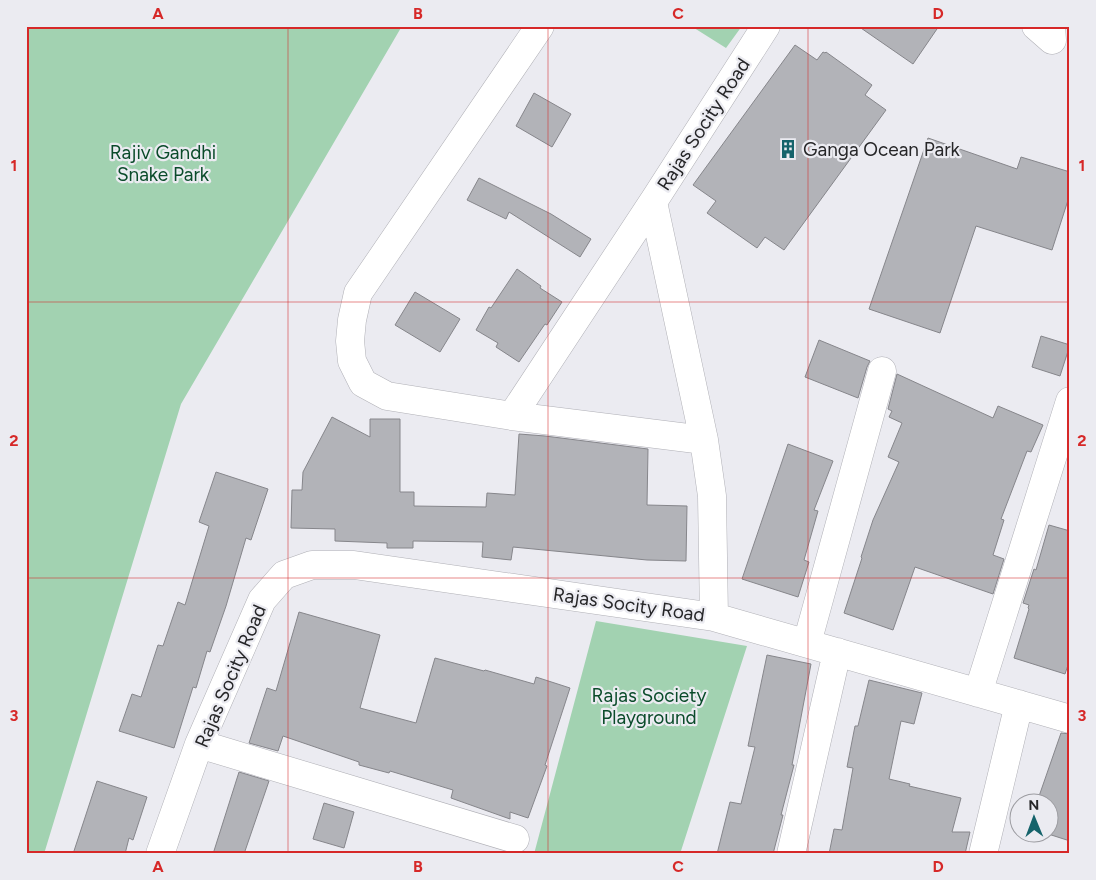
<svg xmlns="http://www.w3.org/2000/svg" width="1096" height="880" font-family="Figtree,sans-serif">
<style>
.green{fill:#a2d2b1}
.building{fill:#b2b3b8;stroke:#86868b}
.lines{fill:none;stroke-linecap:round;stroke-linejoin:round}
.minor-casing{stroke:#b0b0b6;stroke-width:29}
.minor{stroke:#fff;stroke-width:28}
.grid{fill:none;stroke:#d62828;stroke-width:1;stroke-opacity:0.55}
.labels{text-anchor:middle;stroke-width:4.5;stroke-linejoin:round;paint-order:stroke}
.street-label{font-size:19px;fill:#262628;stroke:#ebebf1}
.poi-label{font-size:19px;fill:#262628;stroke:#ebebf1;text-anchor:start}
.park-label{font-size:19px;fill:#0a4b2a;stroke:#ebebf1}
.neatline{fill:none;stroke:#d62828;stroke-width:2}
.grid-label{font-size:16px;text-anchor:middle;font-weight:bold;fill:#d62828}
</style>
<rect width="100%" height="100%" fill="#ebebf1"/>
<!-- green -->
<path class="green" d="M26,26H402L181,404L44,854H26Z
M691,26H742L726,48Z
M596,621L747,646L680,854H534Z"/>
<!-- building -->
<path class="building" d="M858,26H939L913,64Z
M795,45L817,60L823,52L825,53L826,52L872,85L865,95L886,110L784,250L765,237L757,248L707,213L716,201L693,185Z
M534,93L571,114L552,147L516,126Z
M928,138L1017,169L1021,157L1070,172V194L1052,250L976,226L940,333L869,309Z
M479,178L551,214L591,239L580,257L509,212L506,219L467,200Z
M517,269L541,286L540,288L562,302L547,325L545,324L519,362L496,347L498,343L476,330L489,307L491,308Z
M415,292L460,319L440,352L395,325Z
M1041,336L1070,345L1060,376L1032,367Z
M819,340L870,361L867,367L858,398L805,377Z
M897,374L993,418L998,406L1043,425L1031,452L1027,451L1001,519L1004,520L993,555L1004,559L993,594L915,567L893,630L844,613L862,558L861,557L873,520L899,462L888,457L902,423L889,417L892,411L888,409Z
M332,417L370,437V419H400V492H414V506L486,507L487,493L515,495L519,434L545,436L648,449L647,505L687,506L686,561L647,560L513,547L511,560L482,557L483,542L413,541V548H387V543L335,541V529L291,528L292,490H302L303,472Z
M788,444L833,461L814,510L818,511L804,560L809,562L798,597L742,579Z
M216,472L268,489L251,540L246,538L226,606L210,652L207,651L196,688L193,687L174,748L119,731L132,694L141,697L158,645L163,646L178,602L185,605L209,526L199,522Z
M1049,525L1070,531V659L1065,674L1014,658L1029,609L1028,608L1029,605L1023,603L1034,569L1036,570Z
M299,612L380,635L360,708L416,723L435,658L484,671L485,670L534,684L536,677L570,688L545,765L547,766L528,818L510,812V819L451,798L453,790L390,771L389,773L359,765V762L283,736L278,751L249,743L267,688L276,691Z
M767,655L811,664L792,765H794L781,815H783L773,854H717L730,802L741,804L755,747L748,746Z
M869,680L922,693L914,724L901,721L889,779L910,784L909,786L961,798L952,832H970L965,854H829L834,829L842,830L853,768L847,767L855,726H858Z
M1061,733L1070,734V841L1042,832H1048V802H1037Z
M239,772L269,781L244,854H213Z
M97,781L147,797L133,840L129,838L125,854H73Z
M324,803L354,812L344,848L313,839Z"/>
<g class="lines">
<!-- minor casing -->
<g class="minor-casing">
<path id="minor" d="M540,26L358,293L352,320L350,341L352,361L363,383L387,396L512,416L704,440
M1036,26L1052,40L1051,26
M512,416L653,202
M714,617L712,496L704,440L653,202L766,26
M807,643L882,371
M978,693L1070,401
M199,744L515,839
M160,854L199,744L262,600L284,575L312,565H354L714,617L1070,719
M791,854L837,652
M983,854L1019,704"/>
</g>
<!-- minor -->
<use href="#minor" class="minor"/>
</g>
<!-- grid -->
<path class="grid" d="M288,26V854M548,26V854M808,26V854M26,302H1070M26,578H1070"/>
<!-- icons -->
<defs>
<g id="building-bare" transform="scale(1.5)"><path d="M-4-6H4V6H1V3H-1V6H-4ZM-2.5-4.3h1.7v1.8h-1.7ZM.8-4.3h1.7v1.8H.8ZM-2.5-1h1.7V.8h-1.7ZM.8-1h1.7V.8H.8Z" fill="#15636b" stroke="#ebebf1" stroke-width="2.5" paint-order="stroke"/></g>
</defs>
<g fill-rule="evenodd">
<use href="#building-bare" x="788" y="149"/>
</g>
<g class="labels">
<!-- street labels -->
<g class="street-label">
<text transform="translate(703 124) rotate(-57)" y="7">Rajas Socity Road</text>
<text transform="translate(629 604) rotate(8)" y="7">Rajas Socity Road</text>
<text transform="translate(230 676) rotate(-67)" y="7">Rajas Socity Road</text>
</g>
<!-- poi labels -->
<g class="poi-label">
<text x="803" y="156">Ganga Ocean Park</text>
</g>
<!-- park labels -->
<g class="park-label">
<text x="163" y="159">Rajiv Gandhi<tspan x="163" dy="22">Snake Park</tspan></text>
<text x="649" y="702">Rajas Society<tspan x="649" dy="22">Playground</tspan></text>
</g>
</g>
<!-- border -->
<rect width="1096" height="880" fill="none" stroke="#ebebf1" stroke-width="55"/>
<!-- north arrow -->
<g transform="translate(1034 818) rotate(359)"><circle r="24" fill="#ebebf1" stroke="#9c9ca1"/>
<path d="M0-4L9 19L0 12L-9 19Z" fill="#15636b"/>
<text y="-8" font-size="14" font-weight="bold" text-anchor="middle" fill="#262628">N</text>
</g>
<rect x="28" y="28" width="1040" height="824" class="neatline"/>
<g class="grid-label">
<text x="158" y="19">A</text>
<text x="418" y="19">B</text>
<text x="678" y="19">C</text>
<text x="938" y="19">D</text>
<text x="14" y="171">1</text>
<text x="1082" y="171">1</text>
<text x="14" y="446">2</text>
<text x="1082" y="446">2</text>
<text x="14" y="721">3</text>
<text x="1082" y="721">3</text>
<text x="158" y="872">A</text>
<text x="418" y="872">B</text>
<text x="678" y="872">C</text>
<text x="938" y="872">D</text>
</g>
</svg>
